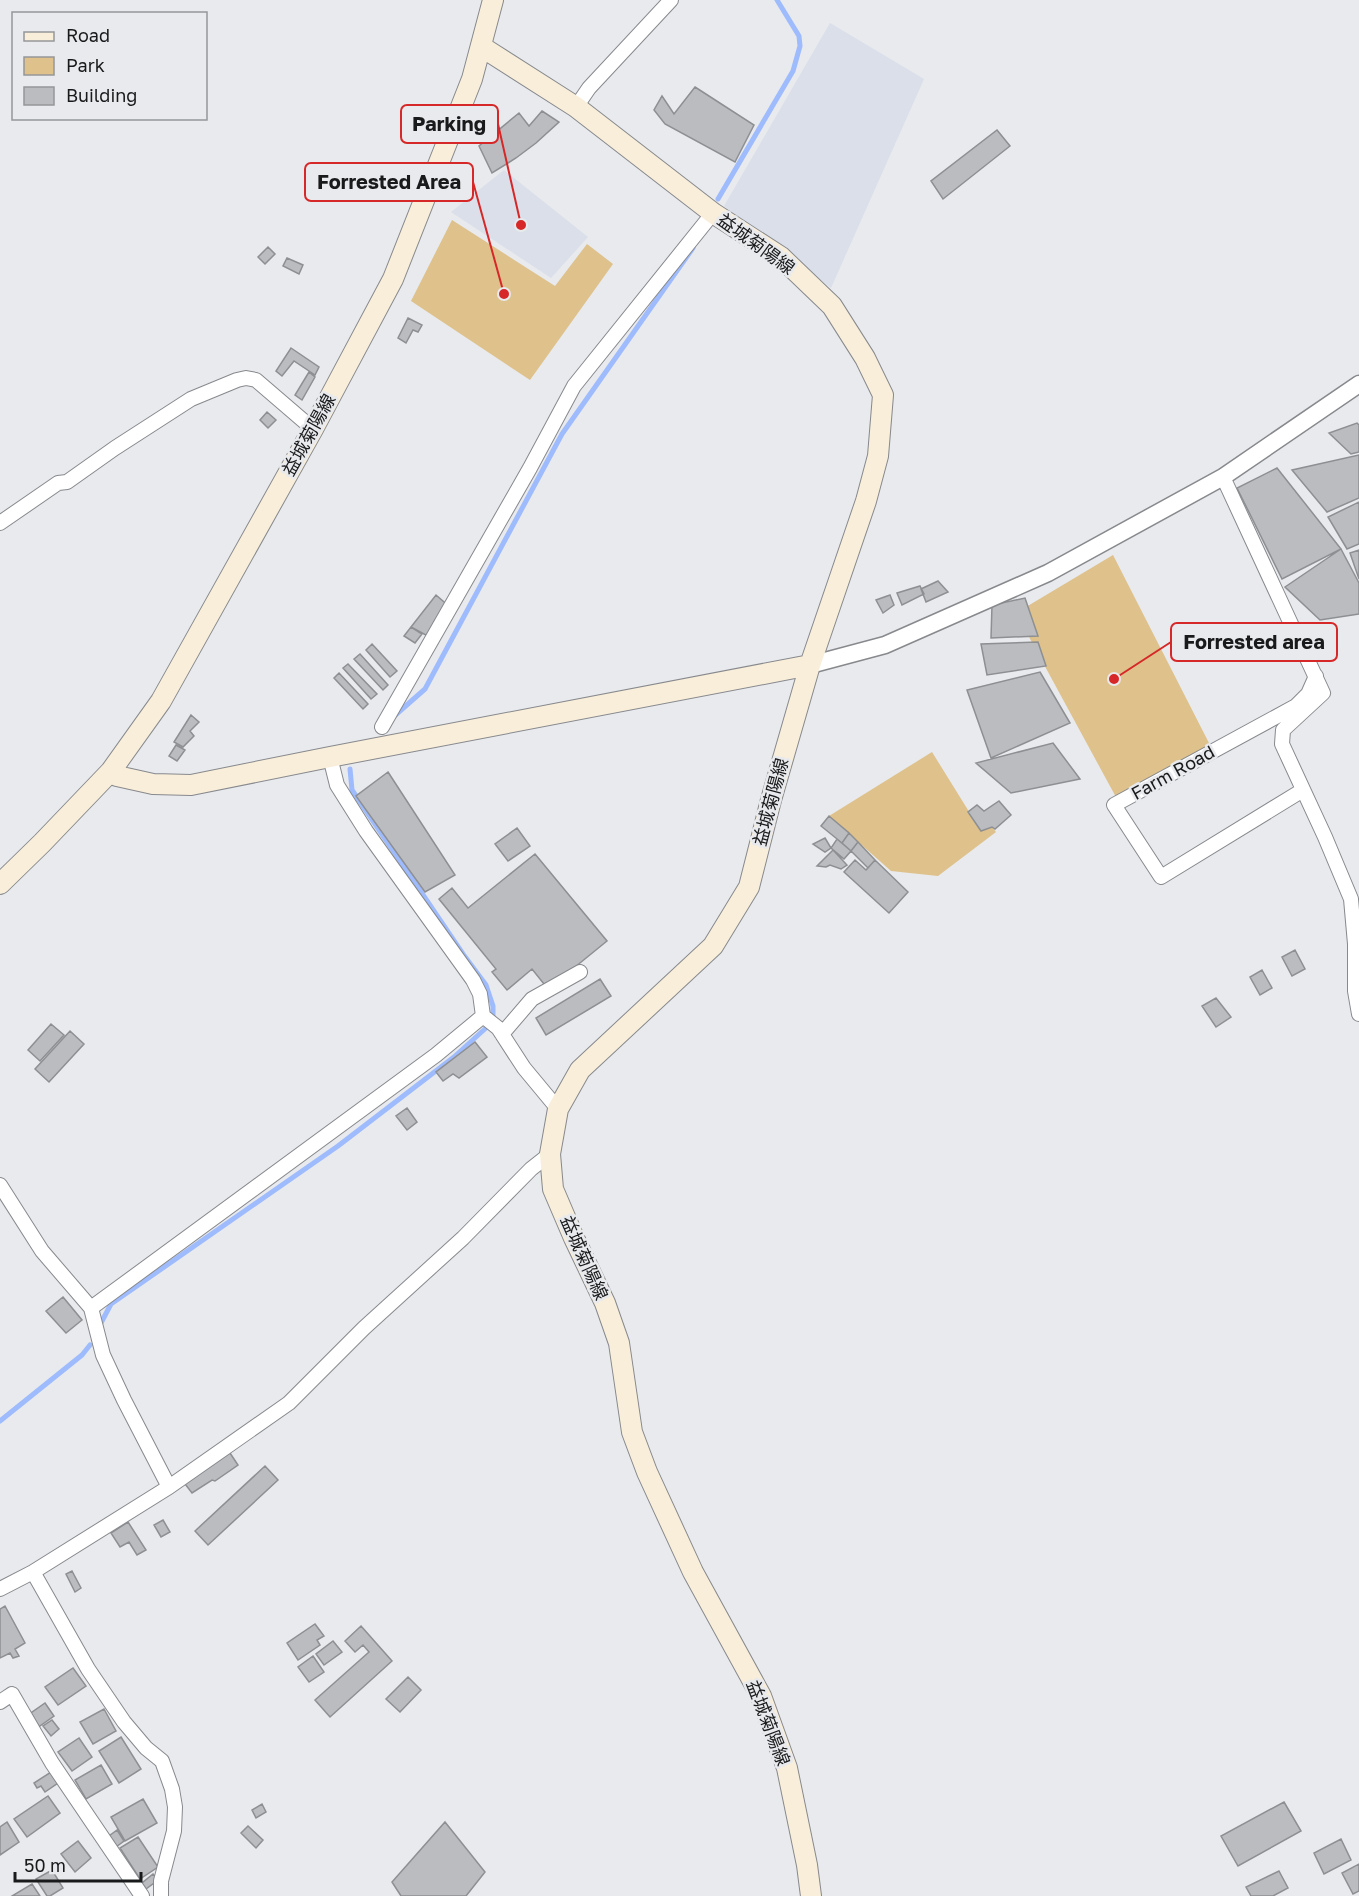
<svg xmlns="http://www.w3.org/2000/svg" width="1359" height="1896" font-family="'Golos Text','Noto Sans JP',sans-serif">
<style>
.built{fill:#dadfea}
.green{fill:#dec18b}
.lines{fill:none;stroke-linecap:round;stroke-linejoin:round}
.stream{stroke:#9ebbfe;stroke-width:5}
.building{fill:#babcc0;stroke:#8d8f92;stroke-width:1.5}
.minor-casing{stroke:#87898d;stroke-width:16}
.tertiary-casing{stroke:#87898d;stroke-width:19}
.secondary-casing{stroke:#87898d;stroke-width:22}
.minor{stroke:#fff;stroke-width:14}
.tertiary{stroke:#fff;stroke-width:16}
.secondary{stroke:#f9eeda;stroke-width:20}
.labels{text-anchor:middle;stroke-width:5;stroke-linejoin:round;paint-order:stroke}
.street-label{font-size:18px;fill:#191a1b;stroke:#e8eaed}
.leader{fill:none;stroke:#d62828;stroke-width:2}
.callout-dot{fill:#d62828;stroke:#e8eaed;stroke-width:2}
.callout{fill:#e8eaed;stroke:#d62828;stroke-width:2}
.callout-label{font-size:20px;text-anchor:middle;font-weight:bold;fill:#191a1b}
</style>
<rect width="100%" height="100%" fill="#e8eaed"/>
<!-- built -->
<path class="built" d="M830,23L924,79L831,288L724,206Z
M504,170L588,237L551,278L451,212Z"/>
<!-- green -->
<path class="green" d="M452,220L555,286L587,244L613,264L530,380L411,301Z
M1113,555L1210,745L1117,799L1016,613Z
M932,752L981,831L992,827L996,832L938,876L891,871L829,816Z"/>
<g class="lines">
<!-- stream -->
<path class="stream" d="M718,199L793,71L800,46L799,36L777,0
M392,718L425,689L562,434L693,248
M350,769L352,790L463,954L486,985L493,1006V1016
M101,1323L111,1304L338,1146L454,1057L487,1027
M0,1421L82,1355L90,1345"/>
</g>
<!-- building -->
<path class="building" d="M695,87L754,125L735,162L665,124L654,110L662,96L674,114Z
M542,111L559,122L536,143L516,158L492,173L479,146L519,113L529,126Z
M997,130L1010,146L943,199L931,181Z
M268,247L275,254L265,264L258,257Z
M287,258L303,265L299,274L283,266Z
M408,318L422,325L418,332L413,330L406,343L398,338Z
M291,348L319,367L315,375L294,361L282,376L276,371Z
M309,372L315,377L302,400L295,395Z
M267,412L276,420L268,428L260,420Z
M1357,423L1359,425V452L1351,454L1329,433Z
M1359,455V498L1327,512L1292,470Z
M1277,468L1341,549L1282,579L1237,488Z
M1359,502V544L1347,549L1328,517Z
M1341,549L1359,583V614L1320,620L1285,587Z
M1359,550V579L1350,553Z
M938,581L948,592L926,602L921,589Z
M920,586L924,594L902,605L897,593Z
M436,595L451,608L435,640L411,627Z
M890,595L894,605L883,613L876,600Z
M1025,598L1038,636L991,638L992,605Z
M411,627L422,634L415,643L404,636Z
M1038,642L1046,666L987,675L981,644Z
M372,644L397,671L390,677L366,650Z
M360,654L388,685L383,690L354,659Z
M348,664L377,694L371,699L343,668Z
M1040,672L1070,723L991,758L967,690Z
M339,673L368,704L363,709L334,678Z
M191,715L199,722L190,731L194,736L183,747L174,742Z
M1053,743L1080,779L1011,793L976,763Z
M176,745L185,750L177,761L169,756Z
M388,772L455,875L425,892L356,796Z
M999,801L1011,815L995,829L992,827L981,831L968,812L977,805L984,811Z
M829,816L849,833L842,843L821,826Z
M517,828L530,846L508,861L495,844Z
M849,833L858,842L851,851L842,843Z
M825,838L831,848L825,852L813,844Z
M837,839L851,851L844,859L831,848Z
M858,842L875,860L868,868L851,851Z
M833,850L847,865L841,869L830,865L826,867L817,866Z
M535,854L607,941L548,989L532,969L507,990L492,972L496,969L439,899L452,888L468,908Z
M855,860L866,870L875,860L908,892L889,913L844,872Z
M1295,950L1305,969L1292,976L1282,957Z
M1262,970L1272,988L1260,995L1250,977Z
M600,979L611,996L546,1035L536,1018Z
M1216,998L1231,1017L1216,1027L1202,1006Z
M51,1024L64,1035L40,1061L28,1050Z
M70,1031L84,1044L49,1082L35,1069Z
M475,1042L487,1057L459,1078L453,1074L443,1081L436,1072Z
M407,1108L417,1122L407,1130L396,1116Z
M63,1297L82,1320L66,1333L46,1311Z
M230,1453L238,1465L215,1481L212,1480L192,1493L185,1484Z
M265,1466L278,1480L208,1545L195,1531Z
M163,1520L170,1532L161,1537L154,1525Z
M128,1522L146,1550L137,1555L129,1542L120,1547L111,1533Z
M72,1571L81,1588L75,1592L66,1574Z
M5,1606L25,1643L15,1649L19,1656L13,1658L10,1653L0,1658V1609Z
M315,1624L324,1636L317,1640L320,1645L298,1660L287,1643Z
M361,1626L392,1661L330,1717L315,1700L369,1652L363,1645L355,1652L345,1641Z
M333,1641L342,1652L324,1665L316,1654Z
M313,1656L324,1672L309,1682L298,1667Z
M73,1668L86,1686L58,1705L45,1687Z
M408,1677L421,1690L400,1712L386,1699Z
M45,1703L54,1716L37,1728L28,1715Z
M104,1709L116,1731L93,1744L80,1722Z
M52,1720L59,1729L51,1736L43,1726Z
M121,1737L141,1769L119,1783L99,1751Z
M79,1738L92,1757L72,1771L58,1752Z
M101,1765L112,1784L86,1799L75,1780Z
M51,1772L58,1783L45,1792L41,1786L37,1788L34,1783Z
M48,1796L60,1813L27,1837L14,1819Z
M143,1799L157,1823L125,1841L111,1817Z
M1284,1802L1301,1831L1238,1866L1221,1836Z
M262,1804L266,1812L256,1818L252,1810Z
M7,1822L19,1842L0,1855V1827Z
M445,1822L485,1872L466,1896H401L392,1882Z
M248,1826L263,1840L256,1848L241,1833Z
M117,1830L124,1841L116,1847L109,1836Z
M138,1837L158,1867L140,1879L120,1848Z
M1341,1839L1351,1860L1324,1874L1314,1853Z
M78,1841L91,1858L75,1872L61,1854Z
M1359,1864V1891L1353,1894L1342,1873Z
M52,1870L63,1888L50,1896H47L36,1879Z
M1279,1871L1288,1888L1273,1896H1251L1246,1887Z
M153,1874L158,1880L146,1889L142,1883Z
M32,1884L40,1896H12Z"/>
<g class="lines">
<!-- minor casing -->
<g class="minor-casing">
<path id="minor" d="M576,107L589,88L671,0
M1223,477L1323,693L1283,730L1282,744L1325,837L1351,899L1355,944V991L1359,1014
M0,523L58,483L67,482L115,448L191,399L237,380L246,378L256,380L313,429
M382,727L530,468L574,386L713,213
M330,757L337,785L366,831L473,980L480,994L483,1016L498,1028L524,1068L558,1109
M1303,790L1161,877L1114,805L1296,706L1308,694L1316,676
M502,1034L532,999L580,972
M0,1185L42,1251L91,1308L103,1355L124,1400L169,1487
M91,1308L436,1055L483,1016
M33,1572L88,1669L124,1722L146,1748L162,1761L172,1789L175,1807L174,1831L161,1881V1896
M0,1589L33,1572L169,1487L289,1403L364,1328L463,1238L531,1169L550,1154
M0,1702L12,1694L52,1763L142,1896"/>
</g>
<!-- tertiary casing -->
<g class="tertiary-casing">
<path id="tertiary" d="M810,665L885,645L1048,573L1223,477L1359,384"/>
</g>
<!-- secondary casing -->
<g class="secondary-casing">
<path id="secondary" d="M482,47L576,107L713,213L781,257L832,306L865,358L883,395L878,456L866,501L810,665L771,800L749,887L713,946L580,1070L558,1109L550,1154L553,1189L574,1238L605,1303L619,1343L632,1432L647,1472L693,1572L761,1696L787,1768L807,1865L811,1896
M111,771L117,776L153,784L191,785L330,757L810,665
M0,884L42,843L111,771L161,701L313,429L393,279L472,79L493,0"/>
</g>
<!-- minor -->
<use href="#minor" class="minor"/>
<!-- tertiary -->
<use href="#tertiary" class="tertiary"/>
<!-- secondary -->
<use href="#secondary" class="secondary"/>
</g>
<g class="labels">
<!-- street labels -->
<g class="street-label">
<text transform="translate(756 244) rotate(36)" y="6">益城菊陽線</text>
<text transform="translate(309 435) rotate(-61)" y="6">益城菊陽線</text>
<text transform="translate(1173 773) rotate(-29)" y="6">Farm Road</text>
<text transform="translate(771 802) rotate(-75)" y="6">益城菊陽線</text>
<text transform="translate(584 1258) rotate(66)" y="6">益城菊陽線</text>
<text transform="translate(768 1723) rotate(69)" y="6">益城菊陽線</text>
</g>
</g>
<!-- callouts -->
<path class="leader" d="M521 225L498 124M504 294L473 182M1114 679L1171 642"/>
<g class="callout-dot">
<circle cx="521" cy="225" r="6"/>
<circle cx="504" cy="294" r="6"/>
<circle cx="1114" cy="679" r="6"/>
</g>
<g class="callout">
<rect x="401" y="105" width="97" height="38" rx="6"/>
<rect x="305" y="163" width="168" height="38" rx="6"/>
<rect x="1171" y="623" width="166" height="38" rx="6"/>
</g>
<g class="callout-label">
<text x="449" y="131">Parking</text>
<text x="389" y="189">Forrested Area</text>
<text x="1254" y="649">Forrested area</text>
</g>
<!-- legend -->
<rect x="12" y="12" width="195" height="108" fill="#e8eaed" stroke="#959799" stroke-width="1.5"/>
<rect x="24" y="32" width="30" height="9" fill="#f9eeda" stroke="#959799" stroke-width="1.5"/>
<text x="66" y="42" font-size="18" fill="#191a1b">Road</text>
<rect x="24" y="57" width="30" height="18" fill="#dec18b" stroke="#959799" stroke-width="1.5"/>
<text x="66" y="72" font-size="18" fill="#191a1b">Park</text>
<rect x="24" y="87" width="30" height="18" fill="#babcc0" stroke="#959799" stroke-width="1.5"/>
<text x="66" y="102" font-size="18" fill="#191a1b">Building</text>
<!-- scale -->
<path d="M15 1872v9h126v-9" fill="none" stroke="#191a1b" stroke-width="3"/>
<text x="24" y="1872" font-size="18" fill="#191a1b" stroke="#e8eaed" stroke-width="4.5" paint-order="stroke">50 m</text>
</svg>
